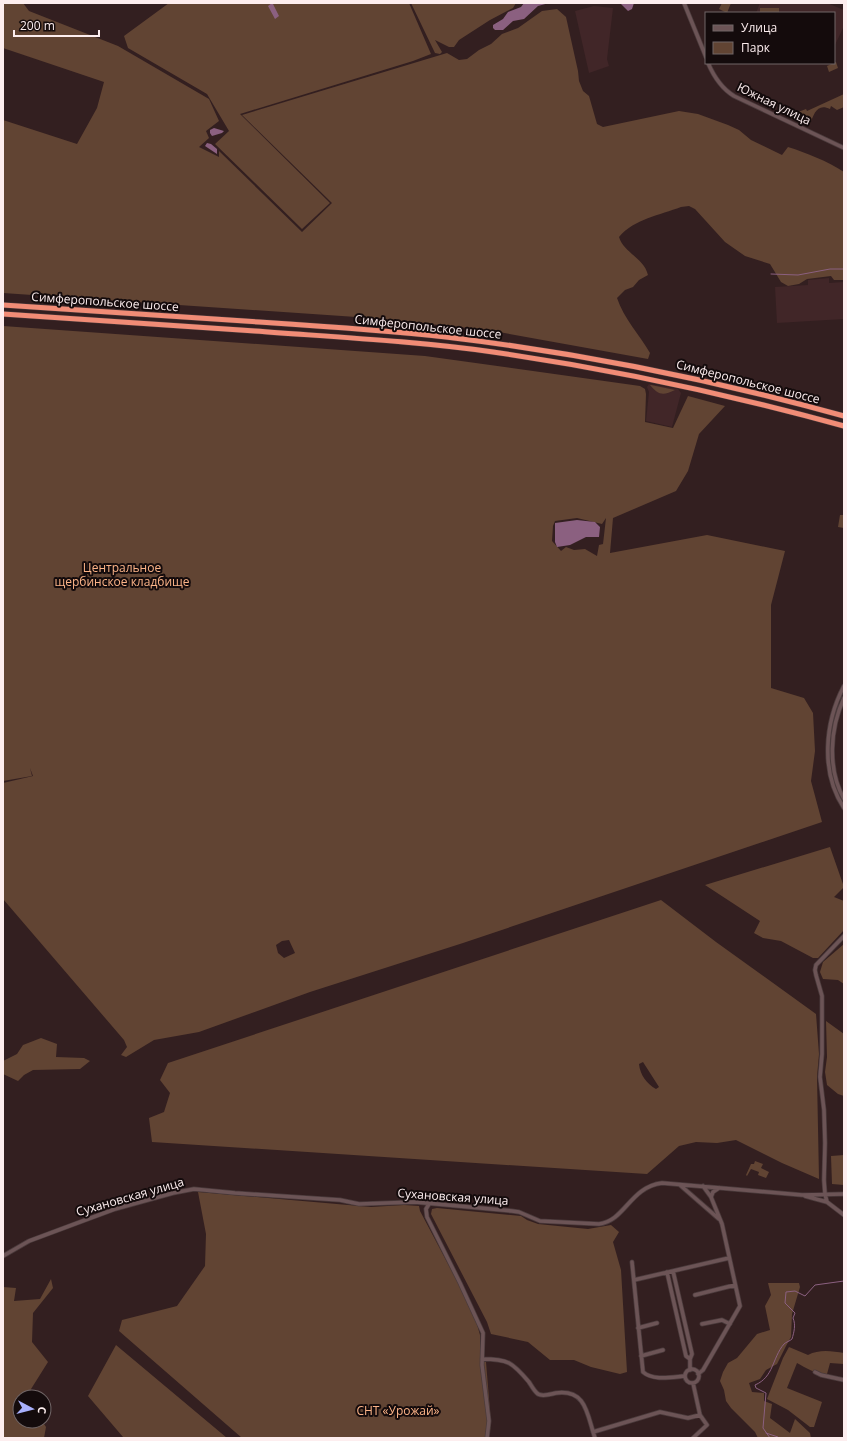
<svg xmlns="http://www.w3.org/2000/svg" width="847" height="1441" font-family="'Open Sans',sans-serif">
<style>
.built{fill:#412628}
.green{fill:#614433;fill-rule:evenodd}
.water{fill:#8b6080}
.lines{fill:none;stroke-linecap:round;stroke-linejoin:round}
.stream{stroke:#8b6080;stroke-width:1}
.minor-casing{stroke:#4b3b3c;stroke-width:5}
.highway-casing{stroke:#4b3b3c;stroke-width:6}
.minor{stroke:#6c5456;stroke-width:3.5}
.highway{stroke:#f18c76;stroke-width:5}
.labels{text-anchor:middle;stroke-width:4;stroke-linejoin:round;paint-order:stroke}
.street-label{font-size:12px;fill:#fdeeef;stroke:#140b0c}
.park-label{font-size:12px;fill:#fcb488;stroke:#140b0c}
</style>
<rect width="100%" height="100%" fill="#331f20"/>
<!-- built -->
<path class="built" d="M760,3H827L844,10V26L834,47V13H756Z
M594,6L613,8L607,59L609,66L589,73L575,11Z
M829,278V283L844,282V319L777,323L775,287L808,285V280Z
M649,384L678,389L681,393L672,427L646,421L649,392L647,387Z"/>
<!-- green -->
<path class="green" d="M3,3H23L29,11L118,46L209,99L219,121L206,131L209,138L199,147L219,157V151L302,232L332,203L242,115L447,53L459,60L467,59L479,50L491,44L502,34L518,28L542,11L557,9L566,17L578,71L579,81L583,91L589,96L597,124L603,127L679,111L698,114L728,125L739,130L751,140L782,155L788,147C807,153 827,161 844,172V280H834L831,276L807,279L799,284L788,286L781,282L770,264L745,256L725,242L695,209L689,206L681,207C660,215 634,219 619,237C624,253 644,258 648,275L639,280L633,287L625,290L617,298C624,319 639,334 650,353L648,359L488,330L371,318L3,293V120L77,144L97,108L104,82L3,48Z
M169,3H409L431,54L413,61L240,114L330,203L302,229L215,144L229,131L207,94L128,48L124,36Z
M411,3H516L513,8L490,20L459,40L454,47H449L435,40L442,52L440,54L435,53Z
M722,3H731L727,13L719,9Z
M760,8H779V13H760Z
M836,62L838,68L829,72L827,66Z
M844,94V107L837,110L831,106L830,109C817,103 814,114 810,124L794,116L793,114L806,109L807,111Z
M3,326L425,356L640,386L645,389L646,394L645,422L673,428L688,396L725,406L699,434L688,471L676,491L613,518L610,553L707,535L785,551L771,605V688L804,698L813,713L815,751L811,781L822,822L463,943L310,992L199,1032L154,1040L126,1057L121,1055L127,1047L124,1040L3,899V783L33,776L30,768L32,776L3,781ZM577,518L602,524L606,518L603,544L599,545L597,556L585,549L574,550L566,547L561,551L552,541L553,526L555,521ZM289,940L295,953L284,958L278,953L276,945L282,941Z
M650,385H651L675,390C663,396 658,395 650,385Z
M840,515H844V528L838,527Z
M830,847L844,887L834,897L844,901V930L818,958H813L781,941L763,938L754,933L760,921L705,885Z
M661,900L716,942L816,1014L819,1054L817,1077L819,1179L782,1163L736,1140L717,1143L696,1142L679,1146L647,1174L152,1142L149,1118L164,1112L170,1093L160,1080L168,1063ZM643,1062L659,1087L656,1089C647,1084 640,1075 639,1064Z
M844,944V984L838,980L823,979L820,972L823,962Z
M826,1021L844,1034V1096L838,1094L827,1085L825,1072L827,1057Z
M41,1038L57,1044L56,1057L84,1058L90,1061L80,1069L33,1070L24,1075L18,1081L3,1074V1061L17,1054L23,1045Z
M844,1155V1185L832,1184L831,1156Z
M755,1161L763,1164L761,1168L769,1172L766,1178L758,1175L759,1172L751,1169L747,1176L746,1175L751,1164H754Z
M198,1192L371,1207L404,1205L419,1206L420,1211L474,1313L480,1335V1361L486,1362L491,1423L489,1438H242L119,1331L122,1320L177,1306L205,1266L206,1234Z
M437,1208L521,1216L527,1220L538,1224L588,1229L611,1225L619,1232L613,1242L621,1270L627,1372L620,1374L591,1367L574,1360H550L528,1342L491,1334L487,1322L431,1214L432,1209Z
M51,1279L53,1288L33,1313L32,1342L48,1362L26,1397H20V1421H42L46,1427L44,1438H3V1287L16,1288L14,1301L40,1299Z
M768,1283H799L800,1287L792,1314L791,1337L786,1346L777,1364L766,1370L760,1379L749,1383L752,1392L764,1393V1401L772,1404L770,1418L790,1433L795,1419L810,1433L811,1438H758L755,1432L731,1408L726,1401L724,1390L720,1381L723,1372L728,1363L737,1358L757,1334L770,1330L765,1306L771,1295Z
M116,1345L227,1438H123V1437L88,1396Z
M789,1347L808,1355C819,1349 832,1351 844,1353V1364L830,1363L827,1374C817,1375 806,1368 797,1363L787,1388L822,1402L814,1427H810L788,1410L767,1399L783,1358Z"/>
<!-- water -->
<path class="water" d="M272,3L273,4L279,16L275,19L268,6Z
M524,3H549L538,6L524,19L513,21L503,30H495L493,28V25L503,19L508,12L521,7Z
M620,3H634L632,9L628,11Z
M214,128L224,131L222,133L212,136L210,133V130Z
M207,143L211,144L217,149V154L205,146Z
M577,520L595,522L600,527L599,537H586L570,545L557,547L555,542V523Z"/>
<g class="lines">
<!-- stream -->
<path class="stream" d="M771,274L798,275L830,269H844
M766,1433L778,1437V1438
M770,1438L763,1428L766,1393L756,1388L755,1385C774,1377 772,1358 784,1344C786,1342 790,1341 792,1339C794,1332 796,1325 793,1318L795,1313L785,1303L786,1292L795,1291L805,1296L815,1285L844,1281"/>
<!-- minor casing -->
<g class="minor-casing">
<path id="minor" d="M684,3L706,57
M708,63C714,77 721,88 734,96L844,148
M844,686C825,722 820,772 844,808
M844,698C830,728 827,769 844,799
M680,1185L719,1219
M703,1186L711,1197
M805,1196L827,1202L825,1194L824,1180L825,1143L824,1110L820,1077L822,1054V996L816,975L815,970L816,965L844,936
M827,1202L844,1215
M429,1204L426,1209L427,1217L460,1283L483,1333L482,1365L489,1421L487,1438
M3,1256L29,1241L88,1219L115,1209L173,1193L194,1189L235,1193L340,1200L359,1204L415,1202L512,1211L519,1212L540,1221L599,1224C625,1221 630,1187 662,1183L802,1195L844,1194
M632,1262L643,1372C653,1381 672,1377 685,1376
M673,1271L692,1354L690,1359V1370
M667,1272L686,1356L690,1359
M634,1280L729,1258
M695,1295L735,1285
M702,1324L722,1320L730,1324
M638,1328L657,1323
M641,1356L663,1350
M482,1359C508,1359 512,1362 529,1382C531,1385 534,1391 538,1394C543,1397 551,1394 556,1393C587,1389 587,1415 595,1438
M685 1376a7 7 0 1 1 14 0a7 7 0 1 1-14 0Z
M815,1372L821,1375L844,1380
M698,1374L703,1370L740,1306L722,1224L711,1197L713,1192L719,1188
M693,1383L700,1415L707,1425L693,1438
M593,1432L660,1412L688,1418L700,1415"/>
</g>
<!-- highway casing -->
<g class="highway-casing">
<path id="highway" d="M3,305C88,311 174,316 259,322C321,326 384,330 446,337C581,353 714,380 844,416
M3,314C87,320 171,326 255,331C334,337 414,341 493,352C612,369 728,394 844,426"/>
</g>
<!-- minor -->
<use href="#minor" class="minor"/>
<!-- highway -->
<use href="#highway" class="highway"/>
</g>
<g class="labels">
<!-- street labels -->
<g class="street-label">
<text transform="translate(774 104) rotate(26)" y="4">Южная улица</text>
<text transform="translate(105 302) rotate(4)" y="4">Симферопольское шоссе</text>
<text transform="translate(428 327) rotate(6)" y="4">Симферопольское шоссе</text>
<text transform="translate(748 382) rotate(14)" y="4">Симферопольское шоссе</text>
<text transform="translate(130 1197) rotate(-16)" y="4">Сухановская улица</text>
<text transform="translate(453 1197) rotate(4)" y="4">Сухановская улица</text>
</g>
<!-- park labels -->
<g class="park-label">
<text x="122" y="572">Центральное<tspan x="122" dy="14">щербинское кладбище</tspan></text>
<text x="398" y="1415">СНТ «Урожай»</text>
</g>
</g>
<!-- border -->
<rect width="847" height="1441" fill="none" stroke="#fdeeef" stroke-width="8"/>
<!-- legend -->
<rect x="705" y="12" width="130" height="52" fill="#140b0c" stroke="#716667"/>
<rect x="713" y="25" width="20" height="6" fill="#6c5456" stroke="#716667"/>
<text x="741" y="32" font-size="12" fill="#fdeeef">Улица</text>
<rect x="713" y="42" width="20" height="12" fill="#614433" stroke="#716667"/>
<text x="741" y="52" font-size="12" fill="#fdeeef">Парк</text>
<!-- north arrow -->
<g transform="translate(32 1409) rotate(97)"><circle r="19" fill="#140b0c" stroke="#716667"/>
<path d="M0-3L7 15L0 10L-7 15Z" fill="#a9b0fc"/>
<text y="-6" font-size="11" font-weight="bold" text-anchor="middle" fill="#fdeeef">С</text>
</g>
<!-- scale -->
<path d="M14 30v6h85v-6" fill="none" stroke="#fdeeef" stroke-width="2"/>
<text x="20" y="30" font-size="12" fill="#fdeeef" stroke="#140b0c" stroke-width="3" paint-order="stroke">200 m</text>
</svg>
